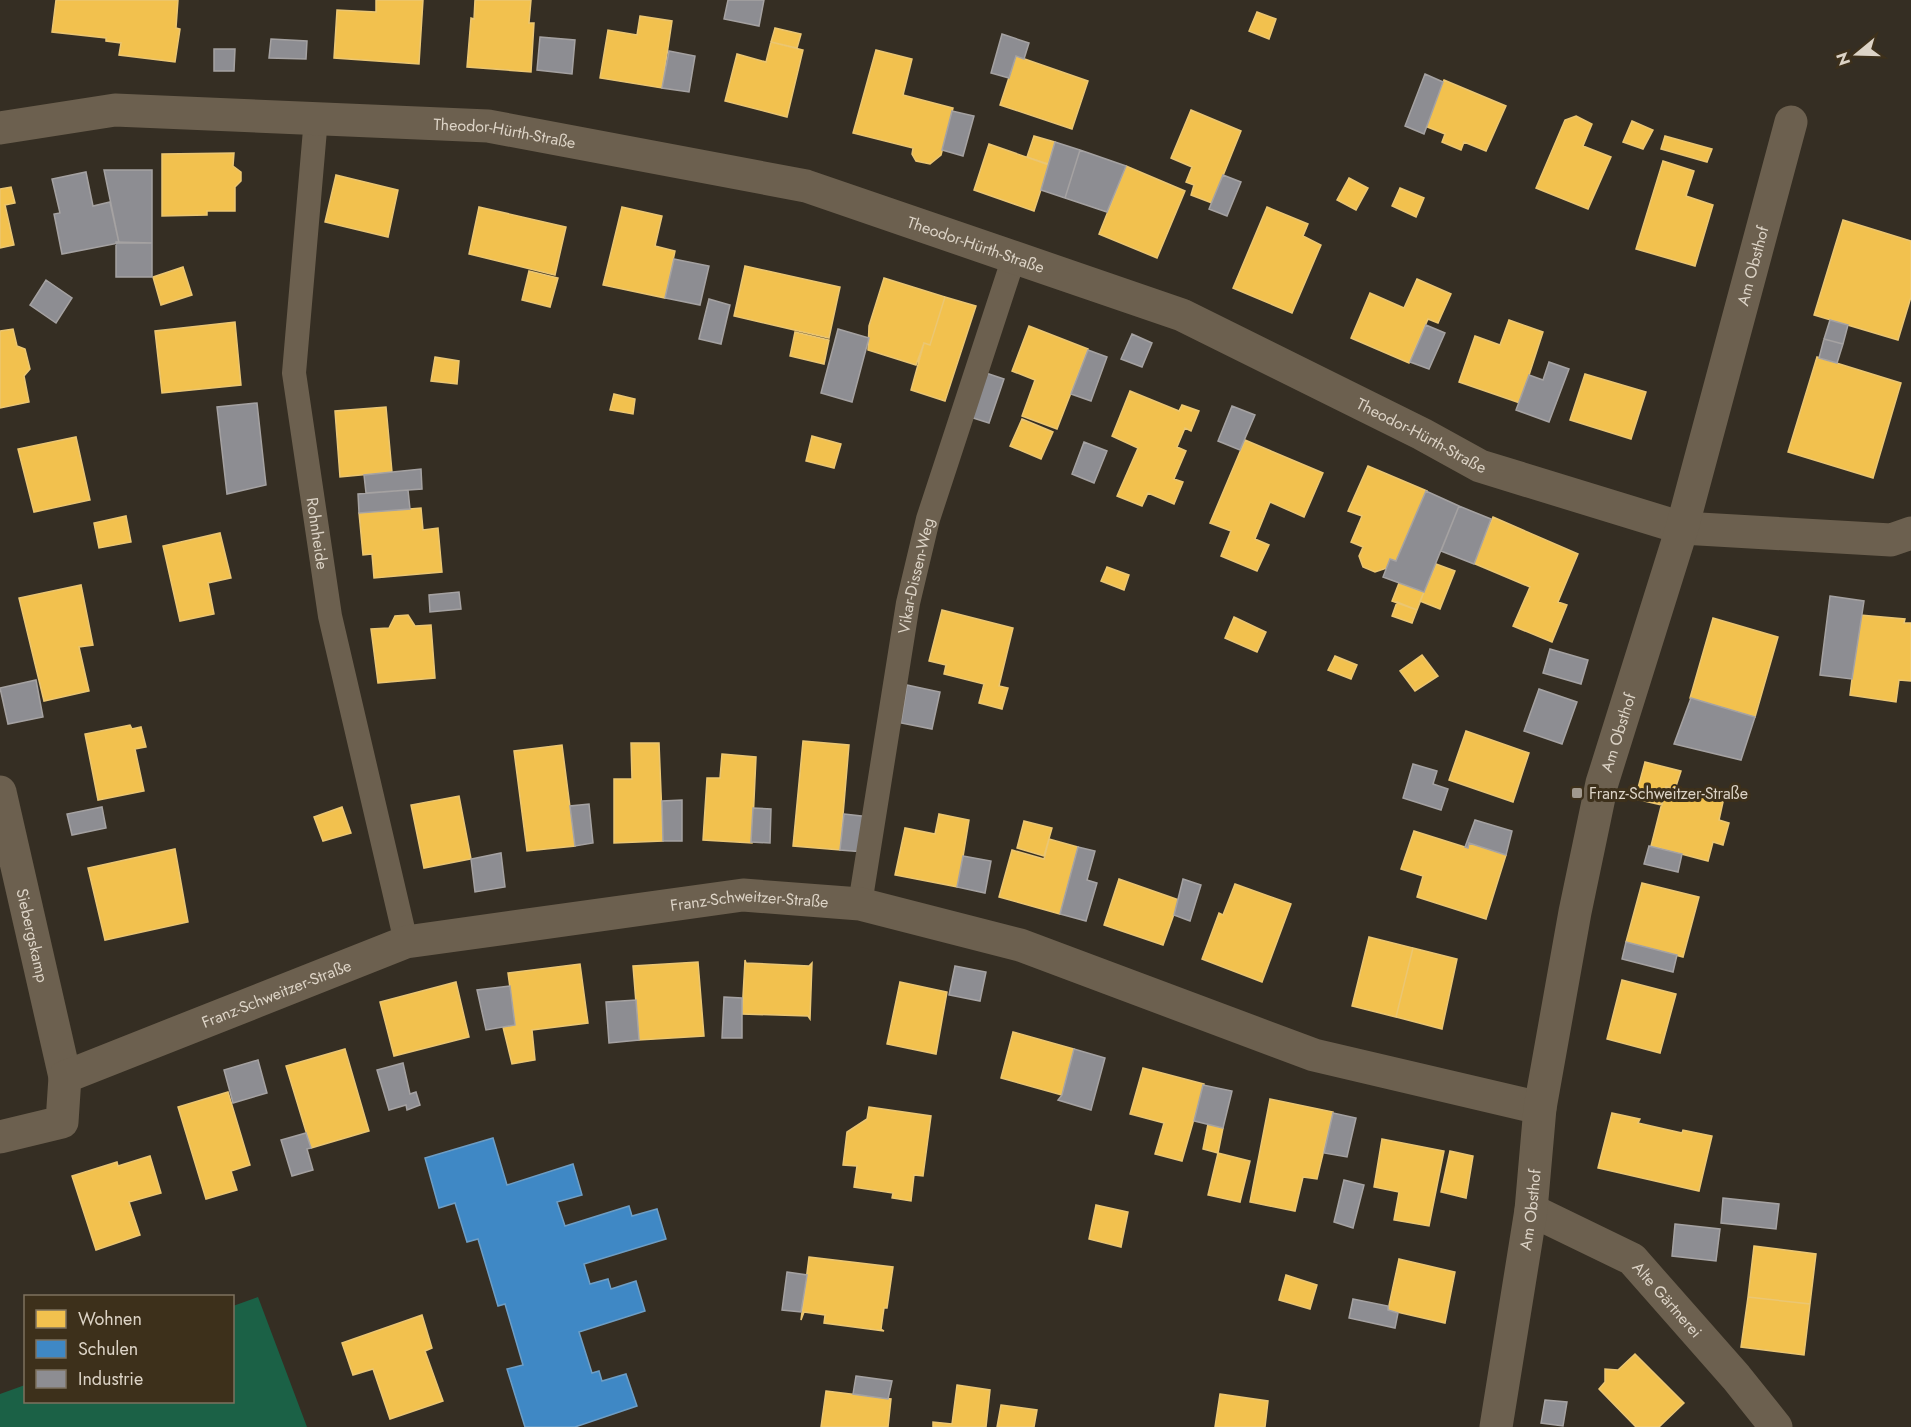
<svg xmlns="http://www.w3.org/2000/svg" width="1911" height="1427" font-family="Jost,sans-serif">
<style>
.green{fill:#1b6146}
.homes{fill:#f2c14e;stroke:#ebc672;stroke-width:1.5}
.schools{fill:#3f88c5;stroke:#6e9ec5;stroke-width:1.5}
.industry{fill:#8d8d92;stroke:#a5a2a2;stroke-width:1.5}
.lines{fill:none;stroke-linecap:round;stroke-linejoin:round}
.lane{stroke:#6c604f;stroke-width:24}
.street{stroke:#6c604f;stroke-width:33}
.poi-dot{fill:#a2998d;stroke:#3d301b;stroke-width:2}
.labels{text-anchor:middle;stroke-width:6;stroke-linejoin:round;paint-order:stroke}
.street-label{font-size:16px;fill:#dcd3c6;stroke:#3d301b}
.poi-label{font-size:16px;fill:#dcd3c6;stroke:#3d301b;text-anchor:start}
</style>
<rect width="100%" height="100%" fill="#352e23"/>
<!-- green -->
<path class="green" d="M258,1297L307,1427H0V1394L25,1385L26,1402H232L233,1306Z"/>
<!-- homes -->
<path class="homes" d="M56,0H178L176,28L180,29L175,62L119,55L121,43L106,41V38L52,32Z
M376,0H423L419,64L334,58L337,10L376,12Z
M475,0H531L529,23H534L531,72L467,67L471,18L474,19Z
M1257,12L1276,19L1269,39L1249,31Z
M640,16L672,21L662,88L600,78L608,30L637,35Z
M775,28L801,34L797,48L771,42Z
M771,42L803,50L787,117L725,101L737,54L766,62Z
M876,50L912,59L903,95L953,108L941,155L930,164L916,161L912,154L913,148L853,133Z
M1016,56L1088,81L1072,129L1000,105Z
M1444,80L1506,106L1486,151L1464,142L1461,150L1442,142L1445,134L1425,126Z
M1191,110L1241,131L1212,203L1191,195L1194,185L1186,182L1192,167L1171,158Z
M1576,116L1592,124L1583,146L1611,157L1588,209L1536,188L1565,120Z
M1632,121L1653,130L1643,149L1623,142Z
M1034,136L1055,142L1048,164L1027,157Z
M1665,136L1712,149L1707,162L1661,149Z
M989,144L1049,165L1034,211L974,190Z
M234,153L233,166L241,172V181L235,187V211H207V215L162,216V154Z
M1663,161L1694,171L1686,196L1713,205L1695,266L1636,249Z
M1126,166L1185,191L1157,258L1099,234Z
M336,175L398,190L388,237L325,222Z
M1349,178L1368,188L1356,210L1337,200Z
M11,187L15,203L5,205L14,245L0,248V189Z
M1400,188L1424,198L1416,217L1392,206Z
M479,207L566,227L555,275L469,254Z
M622,207L662,216L655,246L675,251L665,298L603,285Z
M1267,207L1308,224L1303,236L1321,245L1292,313L1233,288Z
M1843,220L1911,241V297L1898,340L1814,315Z
M745,266L840,287L829,338L734,316Z
M183,267L192,295L161,305L153,277Z
M529,271L558,278L550,307L522,300Z
M884,278L945,297L930,345L924,343L916,365L868,350L869,326Z
M1417,279L1451,294L1438,323L1428,319L1409,363L1351,338L1370,293L1404,308Z
M945,297L976,306L945,401L911,390L924,343L930,345Z
M1509,320L1543,332L1520,403L1459,382L1475,336L1500,345Z
M235,322L241,385L162,393L155,331Z
M1029,326L1088,349L1057,429L1022,416L1035,380L1012,371Z
M13,329L17,346L25,349L30,369L24,376L29,402L0,408V331Z
M795,332L829,340L824,364L790,356Z
M435,357L459,361L457,384L431,381Z
M1817,357L1901,383L1873,478L1788,452Z
M1585,374L1646,392L1631,439L1570,420Z
M1130,391L1179,411L1182,405L1199,411L1191,431L1185,428L1177,447L1186,451L1174,479L1183,482L1174,504L1148,493L1142,506L1117,496L1138,448L1112,436Z
M614,394L635,399L633,414L610,410Z
M386,407L392,472L340,477L335,411Z
M1022,419L1053,432L1041,459L1010,446Z
M812,436L841,444L834,468L806,461Z
M76,437L90,500L34,512L18,449Z
M1245,440L1323,473L1304,517L1270,502L1255,539L1269,545L1257,571L1221,556L1231,531L1210,523Z
M1368,466L1427,491L1396,561L1390,559L1387,568L1375,572L1363,567L1359,556L1363,547L1351,542L1362,516L1348,511Z
M421,508L423,530L438,528L442,572L374,578L372,554L363,555L359,513Z
M126,516L131,542L99,548L94,523Z
M1493,517L1578,554L1558,602L1567,605L1552,642L1513,626L1530,587L1473,563Z
M220,533L231,578L208,583L214,614L180,621L163,546Z
M1436,564L1455,571L1440,609L1420,601Z
M1107,567L1129,575L1124,590L1101,581Z
M1399,583L1424,592L1417,610L1392,601Z
M81,585L93,645L79,647L89,691L44,701L19,598Z
M1397,602L1417,610L1412,623L1392,616Z
M942,610L1013,628L999,686L1008,688L1002,709L979,703L984,684L944,674L946,665L929,661Z
M408,615L415,626L431,625L435,678L378,683L371,629L389,628L395,616Z
M1860,615L1905,619L1904,623H1911V681L1899,680L1896,702L1850,695Z
M1234,617L1266,632L1257,652L1225,638Z
M1713,618L1778,637L1755,717L1690,698Z
M1422,655L1438,676L1415,691L1400,671Z
M1335,656L1357,665L1351,679L1328,670Z
M130,725L132,729L141,727L146,747L135,749L144,791L98,800L85,734Z
M1466,731L1529,753L1513,802L1449,780Z
M803,741L849,745L840,850L793,846Z
M631,743H659L663,841L614,843V779H632Z
M562,745L575,846L527,851L514,751Z
M722,754L756,757L752,843L703,840L707,778H720Z
M1645,762L1681,771L1675,789L1666,787L1662,805L1635,799Z
M1666,787L1723,802L1719,820L1729,823L1723,845L1713,842L1708,861L1651,846Z
M459,796L471,859L424,868L411,805Z
M342,807L351,833L323,841L314,817Z
M939,814L969,820L958,887L895,875L905,828L935,834Z
M1024,821L1052,828L1044,856L1017,848Z
M1414,831L1468,848L1469,843L1506,855L1486,919L1417,897L1423,876L1401,869Z
M1049,839L1078,847L1060,914L999,897L1012,850L1044,859Z
M175,849L188,922L105,940L88,868Z
M1119,879L1179,900L1163,945L1104,925Z
M1642,883L1699,897L1683,957L1626,942Z
M1235,884L1291,904L1262,982L1202,959L1219,913L1223,915Z
M1369,937L1413,948L1396,1017L1352,1006Z
M1413,948L1457,959L1442,1029L1396,1017Z
M745,960L746,963L809,966L812,963L810,1019L808,1016L742,1014Z
M698,962L704,1036L639,1040L633,966Z
M580,964L588,1023L532,1030L535,1060L512,1064L503,1027L515,1025L508,973Z
M1622,980L1676,994L1660,1053L1607,1039Z
M456,982L469,1037L394,1056L380,1002Z
M900,982L947,992L936,1054L887,1044Z
M1013,1032L1074,1049L1062,1095L1001,1078Z
M345,1049L369,1131L311,1148L286,1066Z
M1143,1068L1204,1084L1182,1161L1155,1154L1164,1123L1130,1114Z
M228,1092L250,1165L231,1171L237,1190L206,1199L178,1107Z
M1270,1099L1333,1112L1317,1179L1303,1177L1295,1211L1250,1202Z
M869,1107L931,1116L923,1176L914,1175L911,1201L892,1198L893,1193L854,1187L857,1166L843,1165L847,1132L867,1119Z
M1612,1113L1640,1119L1638,1123L1682,1133L1683,1130L1712,1136L1699,1191L1598,1168Z
M1208,1124L1223,1128L1218,1153L1203,1149Z
M1382,1139L1444,1151L1429,1226L1394,1220L1399,1192L1374,1187Z
M1450,1151L1473,1156L1466,1198L1441,1192Z
M1218,1153L1250,1161L1240,1202L1208,1195Z
M150,1156L161,1193L129,1202L140,1235L96,1250L72,1176L117,1162L118,1166Z
M1096,1205L1128,1212L1121,1247L1089,1239Z
M1754,1246L1816,1254L1810,1304L1748,1297Z
M809,1257L893,1267L887,1308H884L881,1329L884,1331L824,1323L825,1315L804,1312L801,1320Z
M1399,1259L1455,1272L1445,1323L1388,1310Z
M1286,1275L1317,1285L1310,1309L1279,1300Z
M1748,1297L1810,1304L1804,1355L1741,1347Z
M422,1315L432,1348L425,1351L443,1401L390,1419L373,1369L353,1375L342,1343Z
M1635,1354L1684,1403L1659,1427H1636L1599,1389L1605,1382V1369L1618,1370Z
M957,1385L990,1390L986,1427H933V1422L952,1424Z
M826,1391L891,1399L888,1427H821Z
M1220,1394L1268,1401L1265,1427H1215Z
M1001,1405L1037,1410L1034,1427H997Z"/>
<!-- schools -->
<path class="schools" d="M493,1138L507,1185L573,1164L582,1195L557,1202L565,1226L629,1206L632,1216L657,1209L666,1239L584,1264L590,1284L608,1279L611,1289L636,1281L645,1311L579,1332L592,1373L599,1371L602,1381L626,1374L637,1406L575,1427H525L507,1369L523,1365L505,1304L498,1306L478,1239L467,1242L455,1203L439,1208L425,1158Z"/>
<!-- industry -->
<path class="industry" d="M728,0H764L759,26L724,19Z
M1002,34L1029,43L1024,59L1016,56L1009,78L991,73Z
M540,37L575,40L572,74L537,70Z
M271,39L307,41L306,59L269,58Z
M214,49H235L234,71H214Z
M669,51L695,56L689,92L662,88Z
M1425,74L1443,82L1424,134L1405,126Z
M952,111L974,116L963,156L942,150Z
M1055,142L1080,150L1065,198L1041,190Z
M1080,150L1126,166L1107,212L1065,198Z
M104,170H152V243H119Z
M86,172L93,206L110,202L119,243L62,254L54,214L60,213L52,179Z
M1223,175L1241,182L1227,216L1209,209Z
M116,242L152,243V277H116Z
M674,259L709,266L700,305L665,298Z
M46,280L72,298L56,323L30,305Z
M709,299L730,305L721,344L699,339Z
M1830,320L1848,325L1843,344L1824,339Z
M1426,325L1445,333L1429,369L1410,362Z
M838,329L869,338L852,402L821,393Z
M1132,334L1152,343L1142,367L1121,359Z
M1824,339L1843,344L1837,363L1819,358Z
M1088,350L1107,357L1091,401L1071,394Z
M1549,362L1569,369L1549,422L1516,410L1529,375L1543,380Z
M986,373L1004,379L989,423L970,417Z
M257,403L266,485L227,494L217,407Z
M1232,406L1255,415L1240,450L1218,441Z
M1084,442L1107,451L1094,483L1072,474Z
M421,469L422,489L366,493L364,475Z
M408,490L410,509L359,513L358,494Z
M1426,491L1459,506L1424,592L1383,577L1390,559L1396,561Z
M1459,506L1491,519L1474,564L1441,551Z
M459,592L461,609L430,612L429,595Z
M1830,596L1864,601L1852,679L1820,675Z
M1550,649L1588,660L1581,684L1543,673Z
M36,680L43,717L8,724L0,688Z
M907,685L940,692L932,729L901,723Z
M1539,689L1577,702L1562,744L1524,731Z
M1691,698L1755,717L1741,760L1674,744Z
M1413,764L1437,771L1433,784L1448,789L1441,810L1403,798Z
M682,800V841H663L662,801Z
M589,804L593,843L575,846L570,806Z
M102,807L106,828L72,835L67,814Z
M753,808L771,809L770,843L751,842Z
M844,814L870,817L864,852L840,850Z
M1475,820L1512,831L1506,855L1469,843L1468,848L1465,847Z
M1649,846L1682,854L1678,872L1644,864Z
M1078,847L1095,851L1087,880L1097,883L1086,921L1060,914Z
M501,853L505,887L475,892L471,859Z
M963,856L991,861L985,893L957,887Z
M1183,879L1201,885L1190,921L1174,915Z
M1626,942L1677,955L1673,972L1622,959Z
M955,966L986,972L980,1001L949,995Z
M510,986L515,1025L486,1030L477,990Z
M724,997L742,998V1038H722Z
M636,1000L639,1040L609,1043L606,1002Z
M1074,1049L1105,1058L1091,1110L1058,1100L1062,1095Z
M258,1060L267,1093L233,1103L224,1070Z
M403,1063L410,1094L416,1092L420,1105L407,1110L406,1105L389,1110L377,1070Z
M1203,1085L1232,1091L1223,1128L1194,1121Z
M1333,1113L1356,1118L1347,1157L1324,1153Z
M306,1133L311,1148L307,1149L313,1170L292,1176L281,1140Z
M1344,1180L1364,1185L1353,1228L1334,1222Z
M1723,1198L1779,1204L1776,1229L1721,1223Z
M1675,1224L1720,1229L1716,1261L1672,1256Z
M787,1272L807,1275L801,1312L782,1310Z
M1353,1299L1388,1306V1310L1398,1313L1395,1328L1349,1318Z
M856,1376L892,1381L888,1399L853,1394Z
M1545,1400L1567,1402L1563,1426L1541,1423Z"/>
<g class="lines">
<!-- lane -->
<g class="lane">
<path id="s1" d="M316,118L294,373L330,616L406,942"/>
<path id="s2" d="M860,904L908,603L928,519L1014,257"/>
</g>
<!-- street -->
<g class="street">
<path id="s3" d="M0,128L115,110L488,126L806,186L1182,315L1422,434L1480,466L1682,528L1891,540L1911,533"/>
<path id="s4" d="M0,792L65,1077"/>
<path id="s5" d="M0,1137L62,1122L65,1077L406,942L743,895L860,904L1020,945L1314,1055L1540,1108"/>
<path id="s6" d="M1531,1210L1632,1259L1736,1377L1776,1427"/>
<path id="s7" d="M1496,1427L1531,1210L1540,1108L1575,912L1602,783L1682,528L1791,122"/>
</g>
</g>
<!-- markers -->
<rect class="poi-dot" x="1571" y="787" width="12" height="12" rx="3"/>
<g class="labels">
<!-- street labels -->
<g class="street-label">
<text dy="6" stroke="none"><textPath href="#s3" startOffset="507">Theodor-Hürth-Straße</textPath></text>
<text dy="6" stroke="none"><textPath href="#s3" startOffset="993">Theodor-Hürth-Straße</textPath></text>
<text dy="6" stroke="none"><textPath href="#s7" startOffset="1192">Am Obsthof</textPath></text>
<text dy="6" stroke="none"><textPath href="#s3" startOffset="1479">Theodor-Hürth-Straße</textPath></text>
<text dy="6" stroke="none"><textPath href="#s1" startOffset="418">Rohnheide</textPath></text>
<text dy="6" stroke="none"><textPath href="#s2" startOffset="333">Vikar-Dissen-Weg</textPath></text>
<text dy="6" stroke="none"><textPath href="#s7" startOffset="706">Am Obsthof</textPath></text>
<text dy="6" stroke="none"><textPath href="#s5" startOffset="822">Franz-Schweitzer-Straße</textPath></text>
<text dy="6" stroke="none"><textPath href="#s4" startOffset="147">Siebergskamp</textPath></text>
<text dy="6" stroke="none"><textPath href="#s5" startOffset="336">Franz-Schweitzer-Straße</textPath></text>
<text dy="6" stroke="none"><textPath href="#s7" startOffset="220">Am Obsthof</textPath></text>
<text dy="6" stroke="none"><textPath href="#s6" startOffset="166">Alte Gärtnerei</textPath></text>
</g>
<!-- poi labels -->
<g class="poi-label">
<text x="1589" y="799">Franz-Schweitzer-Straße</text>
</g>
</g>
<!-- legend -->
<rect x="24" y="1295" width="210" height="108" fill="#3d301b" stroke="#7d715f" stroke-width="1.5"/>
<rect x="36" y="1310" width="30" height="18" fill="#f2c14e" stroke="#7d715f" stroke-width="1.5"/>
<text x="78" y="1325" font-size="18" fill="#dcd3c6">Wohnen</text>
<rect x="36" y="1340" width="30" height="18" fill="#3f88c5" stroke="#7d715f" stroke-width="1.5"/>
<text x="78" y="1355" font-size="18" fill="#dcd3c6">Schulen</text>
<rect x="36" y="1370" width="30" height="18" fill="#8d8d92" stroke="#7d715f" stroke-width="1.5"/>
<text x="78" y="1385" font-size="18" fill="#dcd3c6">Industrie</text>
<!-- north arrow -->
<g transform="translate(1857 54) rotate(251)" stroke="#3d301b" stroke-width="4.5" paint-order="stroke">
<path d="M0-4.5L10 22L0 15L-10 22Z" fill="#dcd3c6"/>
<text y="-9" font-size="16" font-weight="bold" text-anchor="middle" fill="#dcd3c6">N</text>
</g>
</svg>
